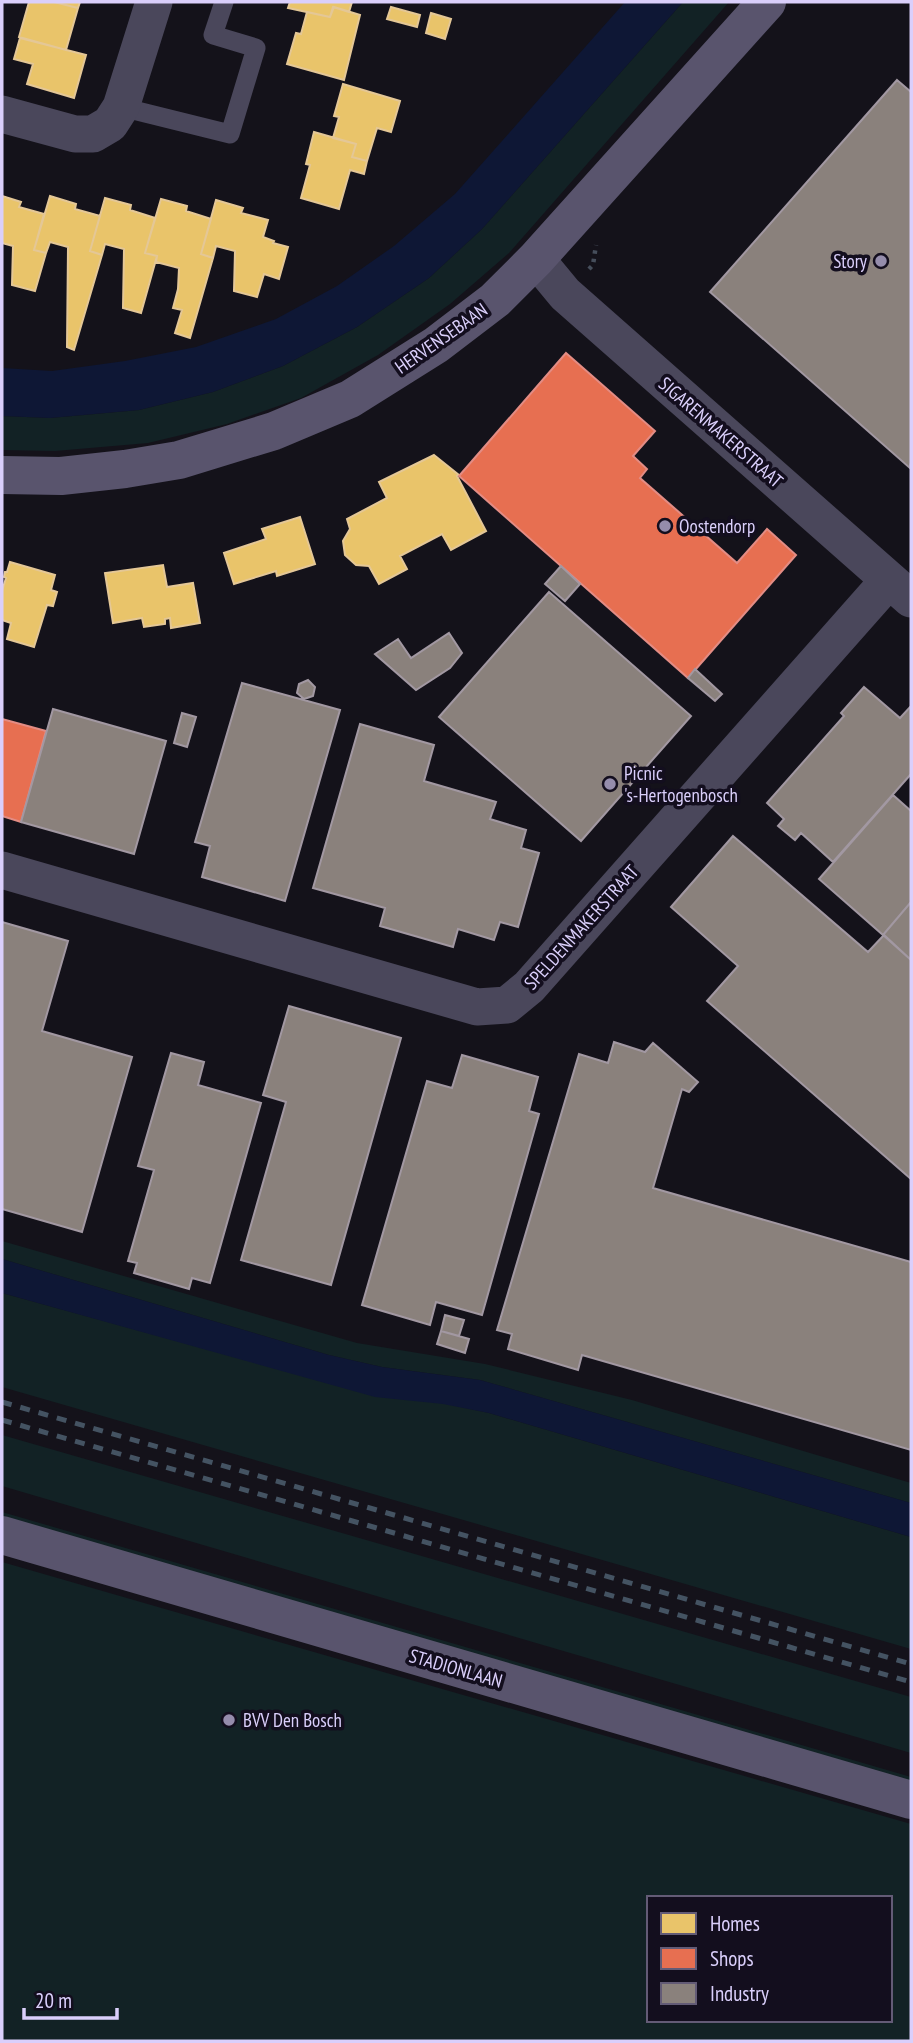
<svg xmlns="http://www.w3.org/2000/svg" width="913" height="2043" font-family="'PT Sans Narrow',sans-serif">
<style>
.green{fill:#122225;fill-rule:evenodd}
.water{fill:#0e1735}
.homes{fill:#e9c46a;stroke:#e4c796;stroke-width:2}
.shops{fill:#e76f51;stroke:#e38c84;stroke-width:2}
.industry{fill:#8a817c;stroke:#a298a2;stroke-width:2}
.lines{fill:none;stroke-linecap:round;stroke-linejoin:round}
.path{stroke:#464e5b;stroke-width:4.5;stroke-dasharray:3.5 5;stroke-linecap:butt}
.lane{stroke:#4a475b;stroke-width:19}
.street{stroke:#4a475b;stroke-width:37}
.secondary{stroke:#59546d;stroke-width:38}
.rail{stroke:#445362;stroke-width:5;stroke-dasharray:10 9;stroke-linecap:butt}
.poi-dot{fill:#958dac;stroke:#130e1e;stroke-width:2.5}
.labels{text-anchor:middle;stroke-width:7;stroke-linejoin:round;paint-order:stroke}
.poi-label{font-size:19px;fill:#dacffb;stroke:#130e1e;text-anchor:start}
.street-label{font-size:19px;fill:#dacffb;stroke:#130e1e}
</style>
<rect width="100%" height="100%" fill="#14121a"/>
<!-- green -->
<path class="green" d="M683,2H729L509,253L450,304L378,355L301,398L227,424L148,443L55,451L2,450V416L50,418L139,410L213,392L283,366L357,327L429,278L482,229Z
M2,1241L357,1343L485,1364L632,1400L911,1483V1503L480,1380L382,1367L329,1355L2,1259Z
M2,1293L257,1363L489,1413L911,1537V1649L2,1387Z
M2,1435L911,1697V1753L2,1486Z
M2,1512L911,1777V1783L2,1519Z
M2,1562L911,1824V2041H2ZM649,1898H890V2020H649Z"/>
<!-- water -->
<path class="water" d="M625,2H683L482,229L429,278L357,327L283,366L213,392L139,410L50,418L2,416V368L52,371L125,361L196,347L276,319L337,286L394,246L455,194Z
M2,1259L329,1355L382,1367L480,1380L911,1503V1537L489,1413L443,1404L375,1397L2,1293Z"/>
<!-- homes -->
<path class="homes" d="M29,2H54L78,8L66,50L19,37Z
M54,2H80L78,8Z
M290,2H352L349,12L333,7L330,17L288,8Z
M334,7L360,15L344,80L287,64L296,33L301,34L307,12L330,17Z
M391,7L420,15L417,27L387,19Z
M431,13L451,19L445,39L426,33Z
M20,38L86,55L74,98L27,84L33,64L14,59Z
M343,84L400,101L391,132L377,128L367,161L352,157L356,144L333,138L339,117L334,116Z
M314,132L356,144L352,157L367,161L364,174L350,170L339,209L301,198L310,165L306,164Z
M2,196L21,202L19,207L44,214L34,250L46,253L35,291L12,285L13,246L2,243Z
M50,196L76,204L75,209L100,216L90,251L102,255L74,350L67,347L68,247L50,242L46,253L34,250Z
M105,198L131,205L130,210L155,218L145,253L157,256L141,313L123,308L124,249L105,244L102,255L90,251Z
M161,199L187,206L186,211L211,219L201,254L213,258L190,338L175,333L182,310L173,308L178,289L179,268L156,262L157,256L145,253Z
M216,200L243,208L241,213L268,220L263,237L274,241L273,243L288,247L279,279L264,274L257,297L234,291L235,251L216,246L213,258L201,254Z
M434,455L459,475L457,476L486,531L451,550L442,534L400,556L407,569L379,584L369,566L356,565L345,555L343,541L350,529L347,519L387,498L379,482Z
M300,517L315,564L277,576L276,571L234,584L224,553L266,539L262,529Z
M10,562L55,575L51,590L57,592L53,606L47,605L34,647L7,639L11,623L2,620V591L6,578L4,577L5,572H7Z
M163,565L167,587L193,583L200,623L171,628L170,618L165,619V624L144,627L142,618L113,623L105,573Z"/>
<!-- shops -->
<path class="shops" d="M566,353L655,431L633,456L647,469L640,478L737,563L767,529L796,555L688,678L459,476Z
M2,719L46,731L21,822L2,816Z"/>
<!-- industry -->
<path class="industry" d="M897,80L911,92V463L910,465L911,469L710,292Z
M561,566L580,584L565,601L545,584Z
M549,592L691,716L581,841L439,717Z
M449,633L462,653L450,668L416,690L375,654L398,639L411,658Z
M695,669L722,694L715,701L688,678Z
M308,680L315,687L313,696L304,699L297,693L299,684Z
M242,683L340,710L285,901L202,877L210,846L195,842Z
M864,687L900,718L911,706V774L833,862L801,833L795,840L778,826L784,819L767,803L844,716L841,713Z
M53,709L166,741L134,854L21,822Z
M182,713L196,717L187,747L174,743Z
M360,724L434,745L424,781L496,802L490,819L526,830L521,848L539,853L518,927L500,922L494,940L458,929L453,947L380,926L385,908L313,888Z
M893,795L911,811V902L883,935L819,879Z
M733,836L868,952L884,935L911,960V1179L707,1001L738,966L671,907Z
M911,902V960L883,935Z
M2,922L68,941L42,1031L132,1057L82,1232L2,1209Z
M289,1006L401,1038L331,1285L241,1260L286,1102L263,1095Z
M614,1042L645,1052L653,1043L698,1082L689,1092L682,1089L653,1188L911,1262V1450L582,1355L578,1370L508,1349L512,1334L497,1330L579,1054L608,1063Z
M171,1053L204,1062L198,1085L261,1103L210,1283L192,1278L189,1289L134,1273L137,1263L128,1261L154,1170L138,1166Z
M462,1055L538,1077L529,1111L539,1114L482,1315L436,1302L430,1325L362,1305L427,1081L452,1088Z
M445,1315L464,1320L459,1336L441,1331Z
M441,1331L469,1339L465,1353L437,1344Z"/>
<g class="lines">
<!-- path -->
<path class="path" d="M589,269L593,265L596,245"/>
<!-- lane -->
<path class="lane" d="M121,107L230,134L256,48L213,35L224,2"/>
<!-- street -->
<path class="street" d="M2,114L75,134H93L110,124L121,107L154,2
M536,259L565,294L911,599
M2,870L477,1007L507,1005L529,987L889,580"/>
<!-- secondary -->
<path class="secondary" d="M2,475L61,476L125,469L179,460L274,431L350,399L436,345L495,300L536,259L767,2
M2,1535L911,1800"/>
<!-- rail -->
<path class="rail" d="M2,1402L911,1664
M2,1420L911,1682"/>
</g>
<!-- markers -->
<g class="poi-dot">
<circle cx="881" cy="261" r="7"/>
<circle cx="665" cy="526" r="7"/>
<circle cx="610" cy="784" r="7"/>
<circle cx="229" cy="1720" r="7"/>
</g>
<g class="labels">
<!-- poi labels -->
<g class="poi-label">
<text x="867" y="268" text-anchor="end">Story</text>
<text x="679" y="533">Oostendorp</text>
<text x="624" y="780">Picnic<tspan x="624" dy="22">'s-Hertogenbosch</tspan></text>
<text x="243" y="1727">BVV Den Bosch</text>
</g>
<!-- street labels -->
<g class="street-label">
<text transform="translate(441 338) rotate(-35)" y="7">HERVENSEBAAN</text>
<text transform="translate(721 432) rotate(41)" y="7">SIGARENMAKERSTRAAT</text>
<text transform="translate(581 927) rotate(-48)" y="7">SPELDENMAKERSTRAAT</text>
<text transform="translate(456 1668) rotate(16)" y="7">STADIONLAAN</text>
</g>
</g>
<!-- border -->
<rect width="913" height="2043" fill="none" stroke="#dacffb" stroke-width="7"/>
<!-- legend -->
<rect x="647" y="1896" width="245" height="126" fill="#130e1e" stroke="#635b76" stroke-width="2"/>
<rect x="661" y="1913" width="35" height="21" fill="#e9c46a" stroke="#635b76" stroke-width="2"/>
<text x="710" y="1931" font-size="21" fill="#dacffb">Homes</text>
<rect x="661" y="1948" width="35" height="21" fill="#e76f51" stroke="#635b76" stroke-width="2"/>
<text x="710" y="1966" font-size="21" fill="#dacffb">Shops</text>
<rect x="661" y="1983" width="35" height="21" fill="#8a817c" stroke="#635b76" stroke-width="2"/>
<text x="710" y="2001" font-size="21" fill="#dacffb">Industry</text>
<!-- scale -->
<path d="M24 2008v10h93v-10" fill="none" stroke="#dacffb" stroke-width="3.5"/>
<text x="35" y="2008" font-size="21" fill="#dacffb" stroke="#130e1e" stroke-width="5" paint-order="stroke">20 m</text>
</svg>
